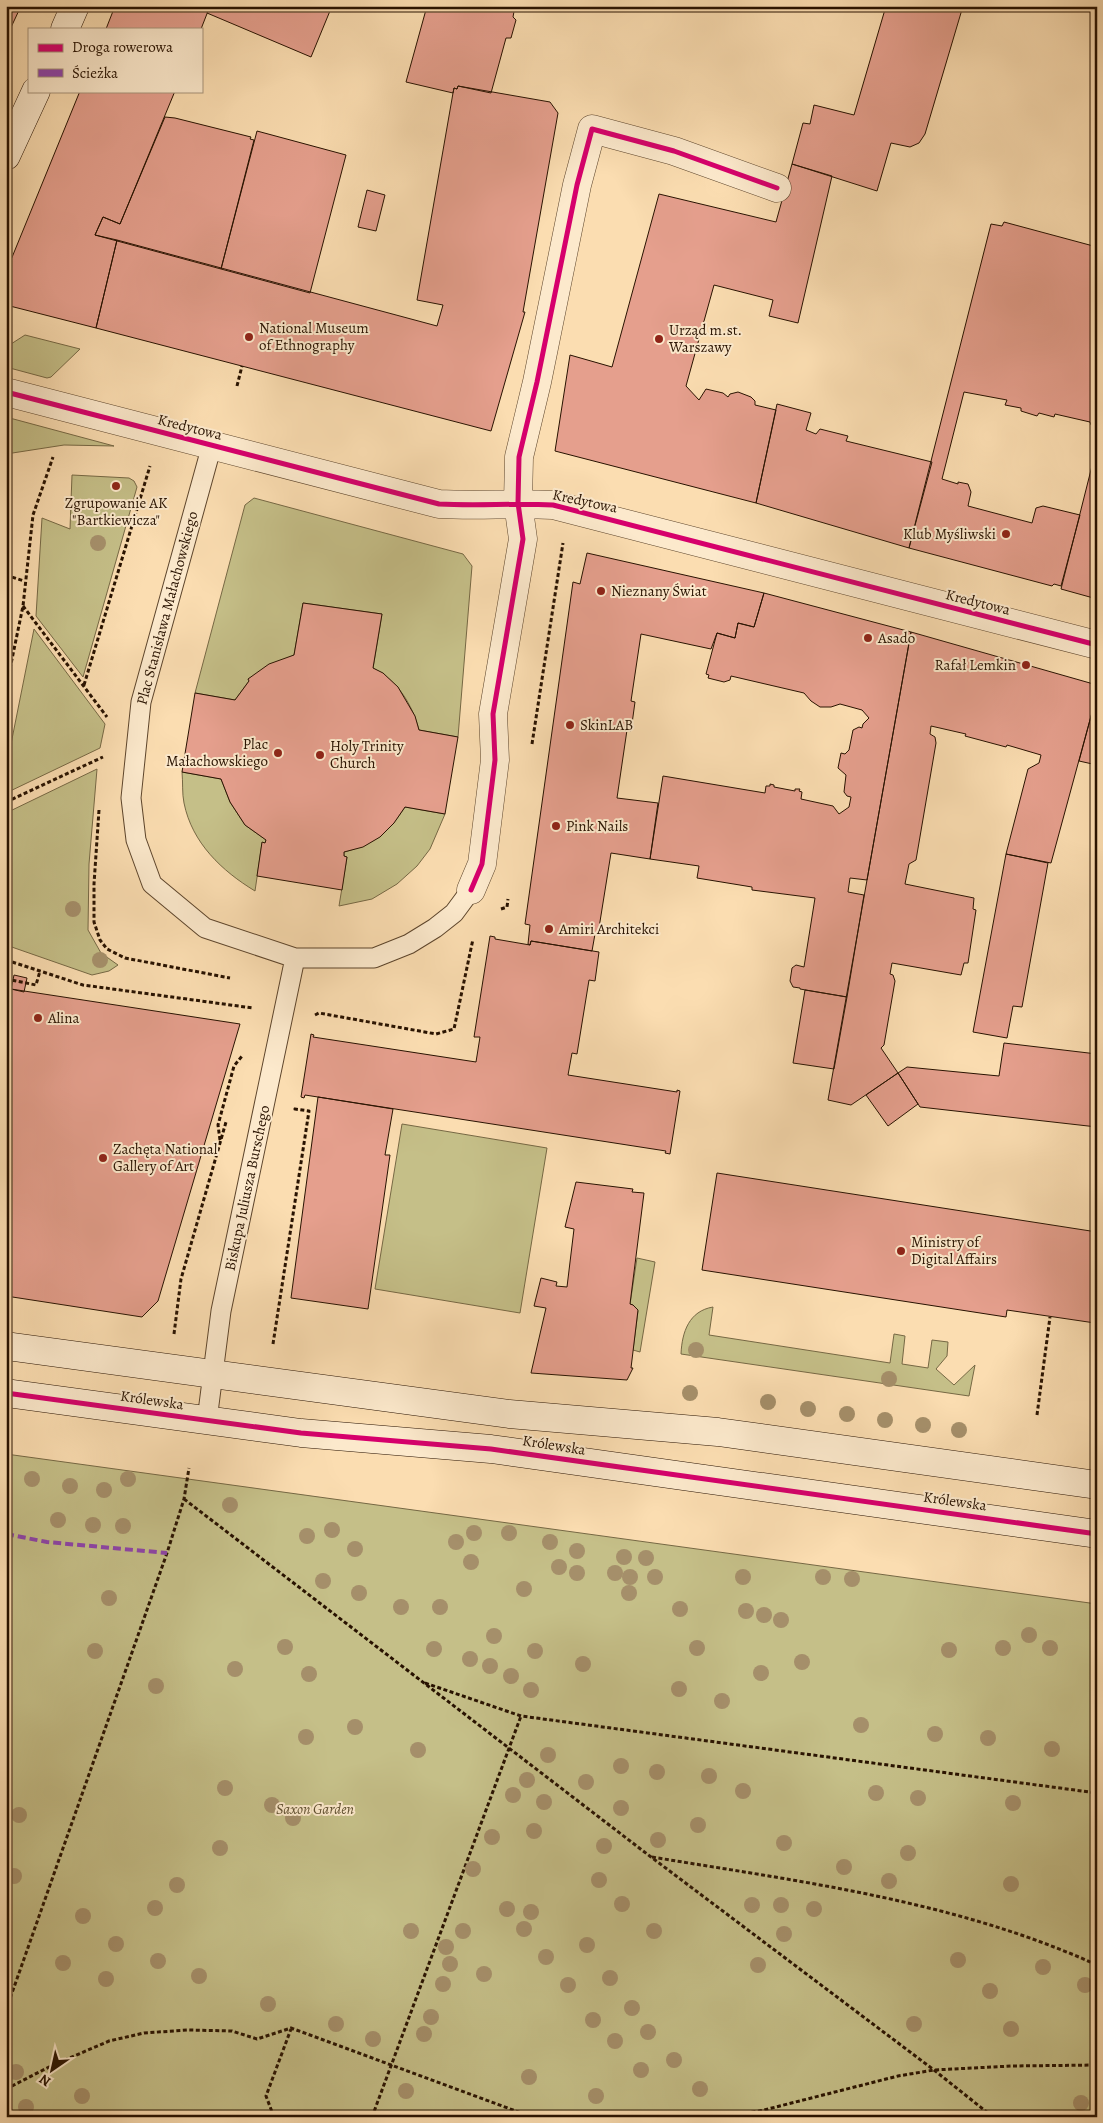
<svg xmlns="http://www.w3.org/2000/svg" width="1103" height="2123" font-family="Alegreya,serif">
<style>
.green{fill:#c5bf88;stroke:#766844}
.building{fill:#e59f8d;stroke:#281200}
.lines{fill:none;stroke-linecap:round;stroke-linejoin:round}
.lane-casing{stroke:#5d452c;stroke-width:21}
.street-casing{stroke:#5d452c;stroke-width:29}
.secondary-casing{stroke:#281200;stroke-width:29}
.path{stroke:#281200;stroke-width:3;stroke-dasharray:4 2.5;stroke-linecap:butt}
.lane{stroke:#fce9cc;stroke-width:19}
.street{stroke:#fce9cc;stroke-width:28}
.secondary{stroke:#fce9cc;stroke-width:28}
.quiet{stroke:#8e44ad;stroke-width:4;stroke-dasharray:8 4;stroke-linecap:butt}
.cycleway-casing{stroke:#fce9cc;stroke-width:8}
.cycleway{stroke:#d6006c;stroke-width:5}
.tree{fill:#a58f6a}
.poi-dot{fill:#8f2418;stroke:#fce9cc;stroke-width:2}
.labels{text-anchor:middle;stroke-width:4;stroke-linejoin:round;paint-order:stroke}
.poi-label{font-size:15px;fill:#281200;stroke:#fce9cc;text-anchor:start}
.street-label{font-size:15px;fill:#281200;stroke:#fce9cc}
.park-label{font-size:15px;font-style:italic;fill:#5f4f30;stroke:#fce9cc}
</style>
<rect width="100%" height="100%" fill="#fbddb1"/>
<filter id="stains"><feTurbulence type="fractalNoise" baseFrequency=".004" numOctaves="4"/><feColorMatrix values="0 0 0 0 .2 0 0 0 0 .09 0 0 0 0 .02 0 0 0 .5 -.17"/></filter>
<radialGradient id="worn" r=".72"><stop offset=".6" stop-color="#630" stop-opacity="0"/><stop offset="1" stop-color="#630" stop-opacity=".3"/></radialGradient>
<!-- green -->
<path class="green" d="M25,335L80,349L51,377L47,378L6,367L11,344Z
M6,417L114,446L64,445L6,454Z
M72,475L129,478L134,481L137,487L83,677L36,616L42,518L70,529Z
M254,498L463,554L472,566L458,737L419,730C412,704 398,681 373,668L382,614L303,603L294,655L248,679L249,681L235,700L195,693L245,505Z
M34,629L105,724L100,748L6,793V769Z
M97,769L89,864L88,930L101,953L118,965L109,971L92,975L6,945V813Z
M182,772L221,779L230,802L245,825L266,840L265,843H262L255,891C222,871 192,843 184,803C182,794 183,782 182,772Z
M405,807L445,814L430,849L417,866L397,884L372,899L339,906L347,857L344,856V852C374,844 388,833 405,807Z
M402,1124L547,1148L520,1313L375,1289Z
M637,1258L655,1262L640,1352L633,1350L638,1311L633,1305L630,1304Z
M713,1307L709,1335L890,1363L894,1334L905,1336L902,1364L928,1368L932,1340L948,1342L947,1356L936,1369L954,1385L975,1365L969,1396L681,1354C682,1332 689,1311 713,1307Z
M6,1454L1097,1604V2117H6Z"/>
<!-- building -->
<path class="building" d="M6,6H21L6,38Z
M115,6H210L201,29H106Z
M210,6H332L311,57L207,13Z
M427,6H515L513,17L516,20L511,38H506L491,93L458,86L457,89L454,88L453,93L406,82Z
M886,6H963L925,134L919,143L910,147L891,143L877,191L792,164L803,123L810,124L814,105L854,115Z
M458,86L550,102L558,113L523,312H525L491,431L96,328L117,240L437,326L443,305L417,300L453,93L454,88L457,89Z
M80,91H175L120,224L103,217L95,235L117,240L96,328L6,305V272Z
M165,117L175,118L251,137L250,139L254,140L221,269L95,235L103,217L120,224Z
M257,131L346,155L310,293L221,269Z
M792,164L832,176L798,323L769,316L773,300L714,285L686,386L699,400L706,389L723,393L728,397L730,394L738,392L751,397L755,401V405L776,410L756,503L555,451L570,355L612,367L659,194L776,222Z
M367,190L385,195L376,231L358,227Z
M1004,222L1097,247V426L1091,425L1090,422L1055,414L1054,417L1039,413L1037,416L1021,411V408L1005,405L1007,400L964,392L942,479L958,484V482L968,484L971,492L968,506L1032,523L1036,508L1043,506L1080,515L1061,586L1054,584L1052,586L909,548L991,224L1002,226Z
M777,404L811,413L806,430L816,434L820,429L848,436L846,441L932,462L909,548L756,503Z
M1097,446V599L1061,589Z
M587,553L764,593L754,627L738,623L735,638L717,633L711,649L641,634L631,701L635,702L631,731L627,730L617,798L658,803L650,859L611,853L598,934H595L592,951L531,941L530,945L528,944L530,925L525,924L573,582L580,584Z
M764,593L911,632L867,880L850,878L848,892L864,895L847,997L800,989V988L793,987L790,981L792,968L796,965L804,967L815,898L752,890V887L697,878L699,866L650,859L663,776L765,793L766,786H770V784L774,785V787L795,791V789H800L799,791L802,792L801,799L833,806L839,814L849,807L851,797L847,796L844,792L846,775L838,768L841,753L845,754L849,750L853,730L859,727L862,728L863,724L869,718L862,710L840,704L831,707H820L811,701L804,693L731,676L730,680L724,682L708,678L709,675L706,674L717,633L735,638L738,623L754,627Z
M303,603L382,614L373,668L383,673L398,687L415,716L419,730L458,737L445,814L405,807L394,823L380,837L363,847L344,852V856L347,857L342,890L257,876L262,842L265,843L266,840L245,825L230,802L221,779L182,772L195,693L235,700L249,681L248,679L269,664L294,655Z
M911,632L1097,685V694L1051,863L1006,854L1028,769L1039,763L1041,755L1007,745L1006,747L965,736L966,734L931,726L930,734L935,737L936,743L916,860L909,864L905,884L974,898L973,909L976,910L968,963H964L961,975L892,963L890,974L893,975L895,981L884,1045L881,1048L898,1073L851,1105L828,1100Z
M1097,694V765L1079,761Z
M1006,854L1048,863L1022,1007L1013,1006L1007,1038L973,1032Z
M490,936L495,937V939L530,945L531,941L599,952L595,981L589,980L577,1054L572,1053L568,1075L677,1092V1090L680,1091L670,1154L665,1153L666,1151L318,1097L305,1095L304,1098L301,1097L311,1034L314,1035L313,1037L476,1062L480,1037H474Z
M14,975L27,978L24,992L11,989Z
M11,989L240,1024L158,1301L142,1317L6,1296V995L9,996Z
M805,990L847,997L834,1069L793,1063Z
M1004,1043L1097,1054V1127L920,1107L898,1073L907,1067L999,1076Z
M898,1073L918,1104L888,1126L866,1095Z
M318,1097L393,1109L385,1155H390L368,1309L291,1298Z
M717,1173L1097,1232V1331H1093L1095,1323L1007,1310L1006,1317L702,1270Z
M576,1182L633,1189L632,1192L644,1193L630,1304L633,1305L638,1310L631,1368H633L627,1380L531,1373L546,1308L534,1306L541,1278L557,1282L556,1286L567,1287L574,1229L565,1227Z"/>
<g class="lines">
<!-- lane casing -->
<g class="lane-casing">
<path id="lane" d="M212,445L141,702L131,798L136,840L152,884L205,928L295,958H374L409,944L435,928L454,913L471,890
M207,1420L221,1311L295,958"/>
</g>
<!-- street casing -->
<g class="street-casing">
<path id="street" d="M6,392L439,504C477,506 515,503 553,505L1097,645
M471,890L482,864L495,760L493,714L523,539L518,503L519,457L537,382L577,185L592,129L674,151L777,188"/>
</g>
<!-- secondary casing -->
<g class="secondary-casing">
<path id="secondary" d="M65,29L75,6
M6,156L36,91
M6,1346L509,1414L718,1432L1097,1485
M6,1393L301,1433L491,1449L1097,1534"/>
</g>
<!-- path -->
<path class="path" d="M237,386L242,366
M6,575L24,581
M23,606L107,717
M84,685L150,466
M6,688L23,606L33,515L53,457
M532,744L563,543
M6,802L103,757
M99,810L94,884V922L100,940L107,949L125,958L230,978
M501,909L507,907L508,899
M6,960L83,985L253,1008
M6,979L36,985L40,971
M315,1015L319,1013L436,1034L454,1029L473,939
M220,1140L218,1125L234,1066L242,1056
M174,1334L181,1279L226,1122
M273,1344L309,1111L295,1109L296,1107
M1037,1415L1050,1317
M184,1499L651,1857L934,2070L993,2117
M425,1683L521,1716L1097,1793
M652,1857C803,1882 956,1901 1097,1965
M6,2010L167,1553L184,1499L189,1468
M6,2089L51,2066L109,2041L144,2033L188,2030L232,2031L257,2039L291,2028L532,2117
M274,2117L266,2096L291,2029
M372,2117L521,1716
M726,2117L764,2110L898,2076L934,2070L1012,2066L1097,2065"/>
<!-- lane -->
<use href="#lane" class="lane"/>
<!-- street -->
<use href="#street" class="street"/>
<!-- secondary -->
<use href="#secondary" class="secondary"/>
<!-- quiet -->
<path class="quiet" d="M6,1534L47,1542L167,1553"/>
<!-- cycleway casing -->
<g class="cycleway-casing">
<path id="cycleway" d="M6,392L439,504C477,506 515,503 553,505L1097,645
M471,890L482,864L495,760L493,714L523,539L518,503L519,457L537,382L577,185L592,129L674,151L777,188
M6,1393L301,1433L491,1449L1097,1534"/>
</g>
<!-- cycleway -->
<use href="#cycleway" class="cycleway"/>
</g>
<!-- trees -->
<g class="tree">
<circle cx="98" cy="543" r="8"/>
<circle cx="73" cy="909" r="8"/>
<circle cx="100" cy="960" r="8"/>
<circle cx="696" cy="1350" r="8"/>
<circle cx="889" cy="1379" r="8"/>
<circle cx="690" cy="1393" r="8"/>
<circle cx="768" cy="1402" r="8"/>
<circle cx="808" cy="1409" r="8"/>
<circle cx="847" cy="1414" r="8"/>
<circle cx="885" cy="1420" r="8"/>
<circle cx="923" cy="1425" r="8"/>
<circle cx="959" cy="1430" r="8"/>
<circle cx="32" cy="1479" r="8"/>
<circle cx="128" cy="1479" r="8"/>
<circle cx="70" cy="1486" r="8"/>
<circle cx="104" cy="1490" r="8"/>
<circle cx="230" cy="1505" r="8"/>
<circle cx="58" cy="1520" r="8"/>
<circle cx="93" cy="1525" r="8"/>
<circle cx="123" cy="1526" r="8"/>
<circle cx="332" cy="1530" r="8"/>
<circle cx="474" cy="1533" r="8"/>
<circle cx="509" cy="1533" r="8"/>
<circle cx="307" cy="1536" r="8"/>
<circle cx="456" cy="1542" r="8"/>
<circle cx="550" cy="1542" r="8"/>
<circle cx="355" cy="1549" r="8"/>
<circle cx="577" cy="1551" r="8"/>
<circle cx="624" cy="1557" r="8"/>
<circle cx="646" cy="1558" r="8"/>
<circle cx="471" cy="1562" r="8"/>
<circle cx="559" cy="1567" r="8"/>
<circle cx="577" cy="1573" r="8"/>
<circle cx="615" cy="1573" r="8"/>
<circle cx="630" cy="1577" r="8"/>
<circle cx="655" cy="1577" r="8"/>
<circle cx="743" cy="1577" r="8"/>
<circle cx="823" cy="1577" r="8"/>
<circle cx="852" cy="1579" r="8"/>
<circle cx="323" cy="1581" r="8"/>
<circle cx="524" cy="1589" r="8"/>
<circle cx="359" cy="1593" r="8"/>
<circle cx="629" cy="1593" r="8"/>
<circle cx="109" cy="1598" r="8"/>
<circle cx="401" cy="1607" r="8"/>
<circle cx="440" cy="1607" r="8"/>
<circle cx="680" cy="1609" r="8"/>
<circle cx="746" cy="1611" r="8"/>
<circle cx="764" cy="1615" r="8"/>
<circle cx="781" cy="1620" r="8"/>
<circle cx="1029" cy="1635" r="8"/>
<circle cx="494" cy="1636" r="8"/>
<circle cx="285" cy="1647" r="8"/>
<circle cx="697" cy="1648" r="8"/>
<circle cx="1003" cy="1648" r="8"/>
<circle cx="1050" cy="1648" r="8"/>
<circle cx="434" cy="1649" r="8"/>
<circle cx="949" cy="1650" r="8"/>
<circle cx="95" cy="1651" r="8"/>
<circle cx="535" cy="1651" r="8"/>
<circle cx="470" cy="1659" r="8"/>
<circle cx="802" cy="1662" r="8"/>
<circle cx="583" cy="1664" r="8"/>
<circle cx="490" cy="1666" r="8"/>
<circle cx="235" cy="1669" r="8"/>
<circle cx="761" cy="1673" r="8"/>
<circle cx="309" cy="1674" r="8"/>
<circle cx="511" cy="1676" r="8"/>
<circle cx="156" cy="1686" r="8"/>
<circle cx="679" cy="1689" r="8"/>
<circle cx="531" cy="1690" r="8"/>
<circle cx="722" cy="1701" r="8"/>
<circle cx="861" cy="1725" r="8"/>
<circle cx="355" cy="1727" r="8"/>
<circle cx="935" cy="1734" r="8"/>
<circle cx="306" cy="1737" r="8"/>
<circle cx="988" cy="1738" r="8"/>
<circle cx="1052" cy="1749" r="8"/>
<circle cx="418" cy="1750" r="8"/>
<circle cx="548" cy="1755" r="8"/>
<circle cx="621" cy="1766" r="8"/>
<circle cx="657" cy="1772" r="8"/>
<circle cx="709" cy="1776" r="8"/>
<circle cx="527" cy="1780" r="8"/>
<circle cx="586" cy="1782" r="8"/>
<circle cx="225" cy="1788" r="8"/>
<circle cx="743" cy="1791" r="8"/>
<circle cx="876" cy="1793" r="8"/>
<circle cx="513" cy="1795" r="8"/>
<circle cx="918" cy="1798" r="8"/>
<circle cx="544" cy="1802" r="8"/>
<circle cx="1013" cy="1803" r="8"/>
<circle cx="272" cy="1805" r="8"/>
<circle cx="621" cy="1808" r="8"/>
<circle cx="19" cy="1815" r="8"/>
<circle cx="293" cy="1818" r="8"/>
<circle cx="698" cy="1825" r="8"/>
<circle cx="534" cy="1831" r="8"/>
<circle cx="492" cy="1837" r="8"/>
<circle cx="658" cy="1840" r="8"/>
<circle cx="784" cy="1843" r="8"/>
<circle cx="604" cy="1846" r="8"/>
<circle cx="220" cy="1848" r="8"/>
<circle cx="908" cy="1853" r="8"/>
<circle cx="844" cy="1867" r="8"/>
<circle cx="473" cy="1869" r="8"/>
<circle cx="14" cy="1876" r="8"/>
<circle cx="599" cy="1880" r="8"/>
<circle cx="889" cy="1881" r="8"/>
<circle cx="1011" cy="1884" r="8"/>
<circle cx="177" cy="1885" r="8"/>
<circle cx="622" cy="1904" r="8"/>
<circle cx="752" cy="1905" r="8"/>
<circle cx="781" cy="1905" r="8"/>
<circle cx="155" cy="1908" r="8"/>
<circle cx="507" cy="1909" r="8"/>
<circle cx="814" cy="1909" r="8"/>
<circle cx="531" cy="1912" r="8"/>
<circle cx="83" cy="1916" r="8"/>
<circle cx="524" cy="1929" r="8"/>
<circle cx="411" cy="1931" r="8"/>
<circle cx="463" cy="1931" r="8"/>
<circle cx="654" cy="1931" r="8"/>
<circle cx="784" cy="1934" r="8"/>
<circle cx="116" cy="1944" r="8"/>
<circle cx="587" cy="1945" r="8"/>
<circle cx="446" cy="1947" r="8"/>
<circle cx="546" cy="1957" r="8"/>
<circle cx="958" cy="1960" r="8"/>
<circle cx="158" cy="1961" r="8"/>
<circle cx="63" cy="1963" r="8"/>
<circle cx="450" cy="1964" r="8"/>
<circle cx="758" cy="1965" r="8"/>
<circle cx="1043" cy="1967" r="8"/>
<circle cx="484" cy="1974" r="8"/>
<circle cx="199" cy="1976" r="8"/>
<circle cx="610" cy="1978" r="8"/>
<circle cx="106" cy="1979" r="8"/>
<circle cx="443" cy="1984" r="8"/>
<circle cx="568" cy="1985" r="8"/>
<circle cx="1085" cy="1985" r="8"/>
<circle cx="990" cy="1991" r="8"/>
<circle cx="268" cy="2004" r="8"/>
<circle cx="632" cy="2008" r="8"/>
<circle cx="431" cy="2017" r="8"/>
<circle cx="593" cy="2020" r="8"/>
<circle cx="336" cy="2024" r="8"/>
<circle cx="914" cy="2024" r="8"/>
<circle cx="1011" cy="2029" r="8"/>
<circle cx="648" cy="2032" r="8"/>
<circle cx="424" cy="2034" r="8"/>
<circle cx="373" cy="2039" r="8"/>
<circle cx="615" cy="2041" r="8"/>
<circle cx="674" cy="2060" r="8"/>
<circle cx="641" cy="2070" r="8"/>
<circle cx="16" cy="2072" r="8"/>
<circle cx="529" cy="2077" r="8"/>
<circle cx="700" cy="2089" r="8"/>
<circle cx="406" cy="2091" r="8"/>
<circle cx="82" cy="2096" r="8"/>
<circle cx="596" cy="2096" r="8"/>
<circle cx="1081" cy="2103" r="8"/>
<circle cx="26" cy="2107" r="8"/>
</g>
<!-- markers -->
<g class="poi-dot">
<circle cx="249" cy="337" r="5"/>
<circle cx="659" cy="339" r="5"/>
<circle cx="116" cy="486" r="5"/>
<circle cx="1006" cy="534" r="5"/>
<circle cx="601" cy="591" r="5"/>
<circle cx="868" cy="638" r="5"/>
<circle cx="1026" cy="665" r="5"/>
<circle cx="570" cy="725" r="5"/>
<circle cx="278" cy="753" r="5"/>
<circle cx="320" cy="755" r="5"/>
<circle cx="556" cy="826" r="5"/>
<circle cx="549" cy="929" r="5"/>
<circle cx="38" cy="1018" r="5"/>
<circle cx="103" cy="1158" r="5"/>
<circle cx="901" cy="1251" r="5"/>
</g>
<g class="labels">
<!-- poi labels -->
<g class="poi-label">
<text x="259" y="333">National Museum<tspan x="259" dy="17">of Ethnography</tspan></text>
<text x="669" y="335">Urząd m.st.<tspan x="669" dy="17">Warszawy</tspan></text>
<text x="116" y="508" text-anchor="middle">Zgrupowanie AK<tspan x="116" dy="17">"Bartkiewicza"</tspan></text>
<text x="996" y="539" text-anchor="end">Klub Myśliwski</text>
<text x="611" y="596">Nieznany Świat</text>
<text x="878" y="643">Asado</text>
<text x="1016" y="670" text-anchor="end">Rafał Lemkin</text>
<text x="580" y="730">SkinLAB</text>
<text x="268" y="749" text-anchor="end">Plac<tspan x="268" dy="17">Małachowskiego</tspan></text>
<text x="330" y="751">Holy Trinity<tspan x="330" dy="17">Church</tspan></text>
<text x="566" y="831">Pink Nails</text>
<text x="559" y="934">Amiri Architekci</text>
<text x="48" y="1023">Alina</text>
<text x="113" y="1154">Zachęta National<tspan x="113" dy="17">Gallery of Art</tspan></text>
<text x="911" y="1247">Ministry of<tspan x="911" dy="17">Digital Affairs</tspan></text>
</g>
<!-- street labels -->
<g class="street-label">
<text transform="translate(190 427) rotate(14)" y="5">Kredytowa</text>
<text transform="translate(585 501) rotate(12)" y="5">Kredytowa</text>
<text transform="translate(978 602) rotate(14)" y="5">Kredytowa</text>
<text transform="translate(167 608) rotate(-75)" y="5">Plac Stanisława Małachowskiego</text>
<text transform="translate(247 1188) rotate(-78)" y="5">Biskupa Juliusza Burschego</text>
<text transform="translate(152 1400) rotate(8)" y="5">Królewska</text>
<text transform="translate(554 1445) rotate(9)" y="5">Królewska</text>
<text transform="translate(955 1501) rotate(8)" y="5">Królewska</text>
</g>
<!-- park labels -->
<g class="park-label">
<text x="315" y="1814">Saxon Garden</text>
</g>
</g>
<!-- margin -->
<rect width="1103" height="2123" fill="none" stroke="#fbddb1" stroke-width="25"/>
<rect x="8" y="8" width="1088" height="2108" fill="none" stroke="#281200" stroke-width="2.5"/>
<rect x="12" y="12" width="1078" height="2098" fill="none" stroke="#281200"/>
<!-- legend -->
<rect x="28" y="28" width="175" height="65" fill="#fce9cc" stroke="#a7937a"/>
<rect x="38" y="44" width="25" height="8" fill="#d6006c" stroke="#a7937a"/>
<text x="72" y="52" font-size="15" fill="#281200">Droga rowerowa</text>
<rect x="38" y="69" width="25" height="8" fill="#8e44ad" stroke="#a7937a"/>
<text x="72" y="78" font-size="15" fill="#281200">Ścieżka</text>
<!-- north arrow -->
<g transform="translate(52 2070) rotate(214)" stroke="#fce9cc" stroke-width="4" paint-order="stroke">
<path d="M0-4L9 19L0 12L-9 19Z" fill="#281200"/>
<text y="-8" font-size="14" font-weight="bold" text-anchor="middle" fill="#281200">N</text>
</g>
<rect width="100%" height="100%" filter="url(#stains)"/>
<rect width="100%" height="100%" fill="url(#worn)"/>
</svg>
